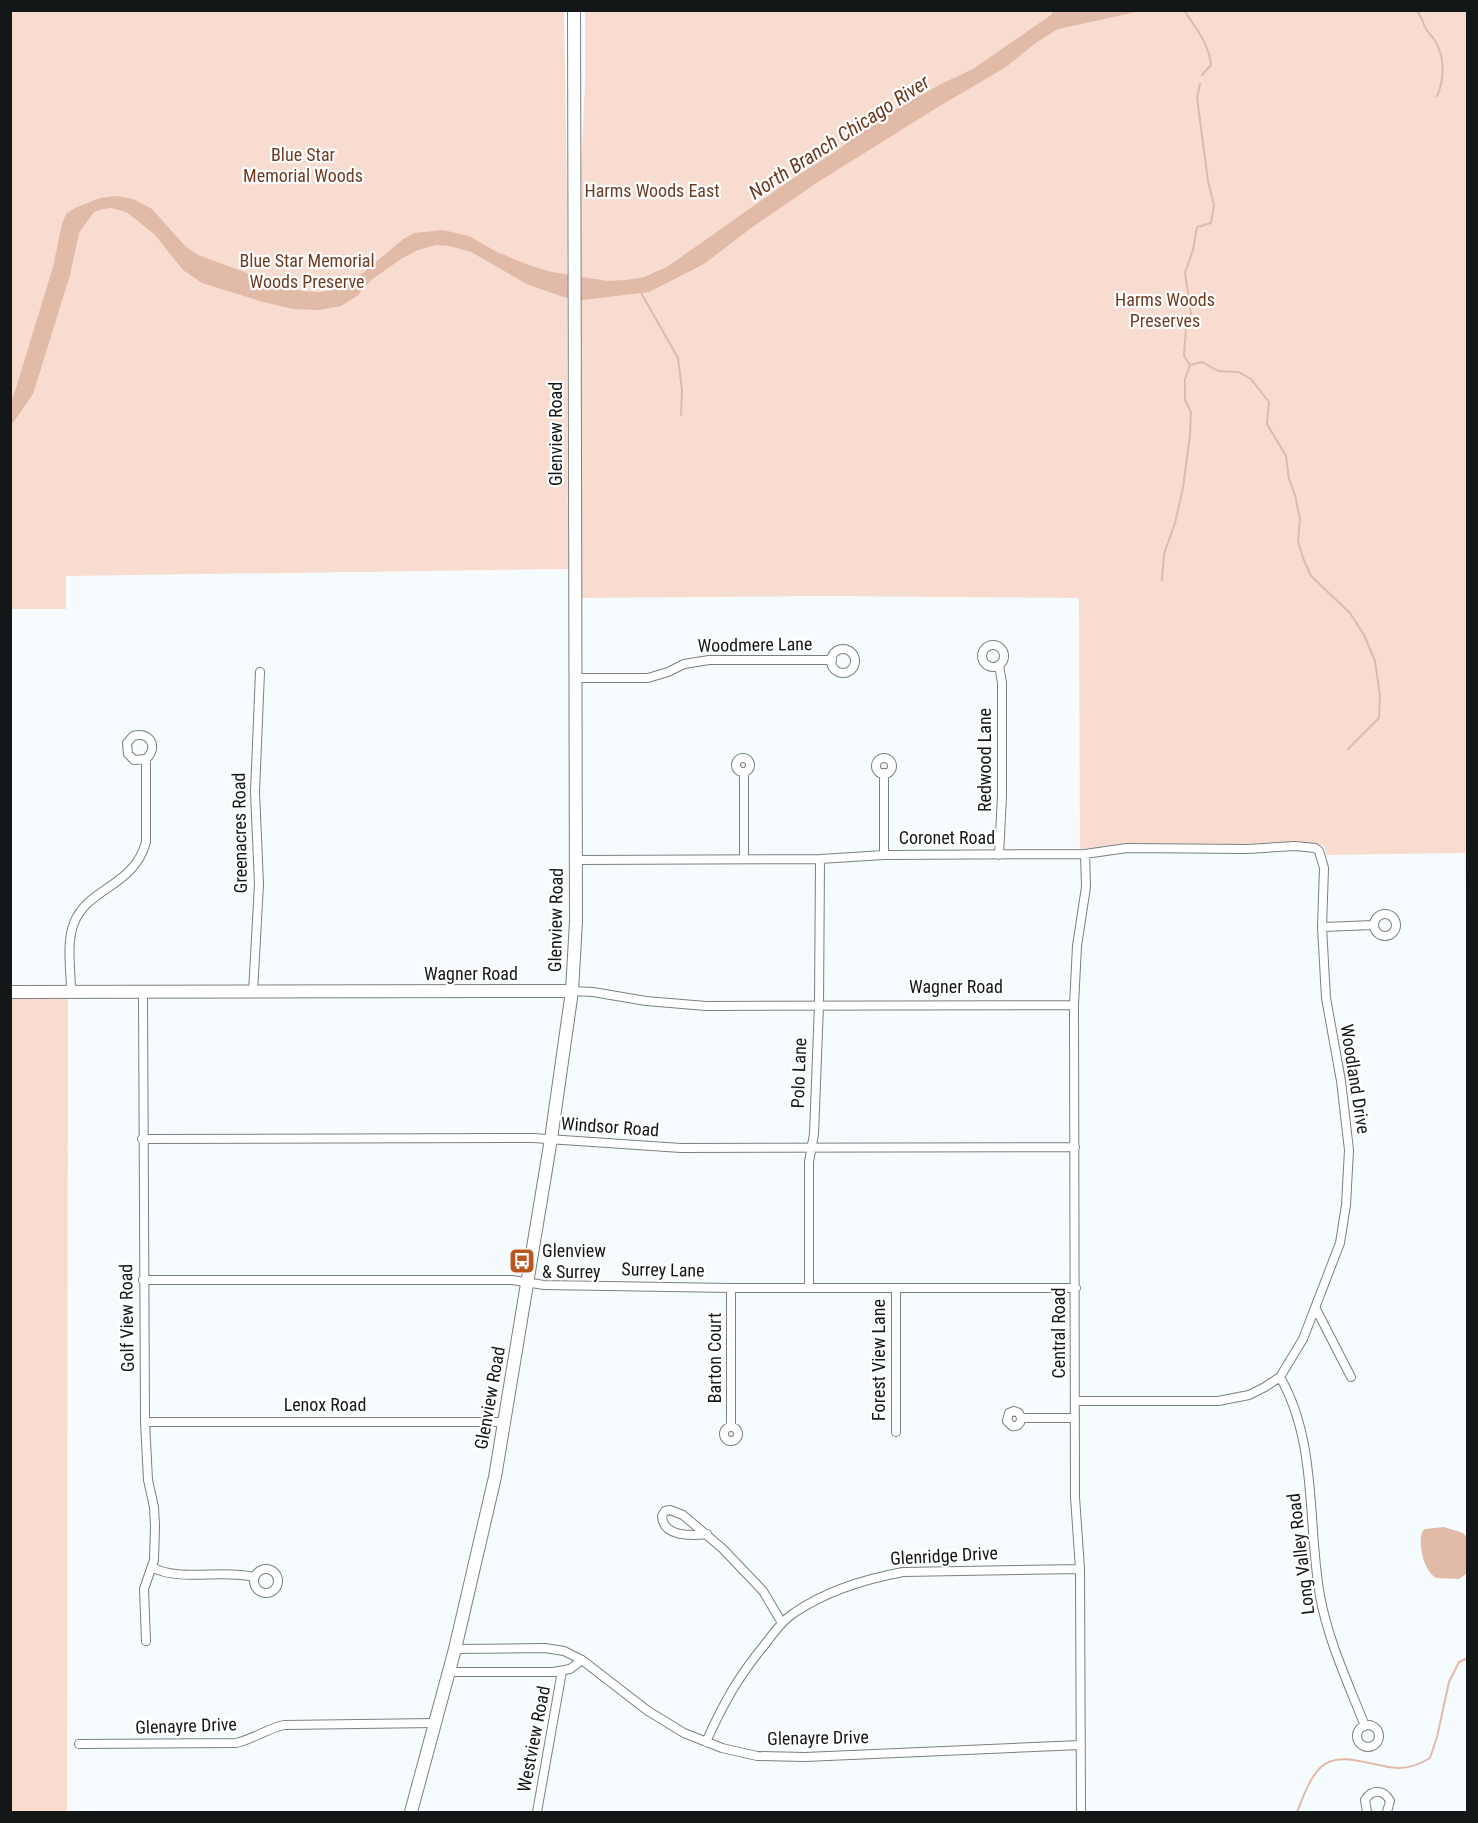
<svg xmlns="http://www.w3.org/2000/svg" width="1478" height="1823" font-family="'Roboto Condensed',sans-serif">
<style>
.green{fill:#f8dcd0}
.water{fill:#e1baa8}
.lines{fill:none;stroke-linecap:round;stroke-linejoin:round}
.stream{stroke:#e1baa8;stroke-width:2}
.street-casing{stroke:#798085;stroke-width:10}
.secondary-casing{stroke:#798085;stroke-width:14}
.street{stroke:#fff;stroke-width:8}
.secondary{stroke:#fff;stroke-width:12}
.labels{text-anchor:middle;stroke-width:4.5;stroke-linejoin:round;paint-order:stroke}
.park-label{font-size:18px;fill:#6f3b22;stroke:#fff}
.street-label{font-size:18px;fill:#141718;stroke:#fff}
.poi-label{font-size:18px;fill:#141718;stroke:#fff;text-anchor:start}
.water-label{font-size:20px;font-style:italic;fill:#6b381f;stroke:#fff}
</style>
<rect width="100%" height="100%" fill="#f6fbfe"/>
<!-- green -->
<path class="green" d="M11,11H564L567,196L568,569L66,576V609H11V426L33,394L24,365L11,401Z
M585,11H1467V954L1465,853L1326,855L1325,846L1297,843L1215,846L1127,845L1080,850L1079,598L827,596L579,598V207L585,83Z
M11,998H68L67,1812H11Z"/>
<!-- water -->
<path class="water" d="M1053,11H1141L1058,29L1037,42L1006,67L938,107L818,182L751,228L704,264L649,292L583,300L563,297L527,284L471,252L450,246L436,245L418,250L401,259L371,280L357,296L341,306L319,310L293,309L263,302L202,283L183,270L155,235L138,221L126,212L112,208L103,209L94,212L79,233L70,275L33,394L11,426V401L15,391L53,267L62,224L66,214L75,208L100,198L117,196L133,199L152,209L186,247L198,255L274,283L302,291L319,292L333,290L363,273L402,240L414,233L443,230L469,236L497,252L531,266L552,272L607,281L626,280L644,277L667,267L789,181L838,150L873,122L941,84L973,69L1051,15Z
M1444,1527L1463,1533L1467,1538L1466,1574L1459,1579L1436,1578C1424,1571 1418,1545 1422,1532L1425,1529Z"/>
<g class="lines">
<!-- stream -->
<path class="stream" d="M1184,10C1196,29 1209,43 1211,65L1202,75
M1416,10C1422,16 1422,21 1425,27C1427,32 1431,35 1434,39C1445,56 1445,78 1437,96
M1200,84L1197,98L1208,181L1214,205L1211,223L1197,227L1193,250L1185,273L1191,313L1186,328L1184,356L1190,365L1202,362L1218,371L1239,372L1251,379L1269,402L1267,424L1286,456L1289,479L1295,495L1300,519L1298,541L1303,558L1311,576L1350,613L1364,635L1375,661L1380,696L1379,718L1348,749
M640,291L678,358L682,390L681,415
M1162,580L1164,554L1175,523L1183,488L1190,435L1191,412L1185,400V379L1190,365
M1297,1812C1303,1798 1309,1778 1321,1767C1341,1749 1375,1768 1399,1768C1410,1768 1420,1764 1430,1758L1437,1737L1449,1682L1459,1662L1468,1658"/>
<!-- street casing -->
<g class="street-casing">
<path id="street" d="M982 656a11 11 0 1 1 22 0a11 11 0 1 1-22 0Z
M831 661a12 12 0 1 1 24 0a12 12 0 1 1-24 0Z
M574,678H648L668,672L684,664L709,660H832
M736 765a7 7 0 1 1 14 0a7 7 0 1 1-14 0Z
M876 766a8 8 0 1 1 16 0a8 8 0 1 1-16 0Z
M884,773V855
M999,855L1002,796V683L999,665
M744,859V772
M575,860L820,859L884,855L1085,854L1127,848L1247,849L1295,846L1315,848L1319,851L1324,868L1322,927L1326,998L1341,1081L1349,1150L1346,1205L1340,1243L1303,1339L1280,1377L1265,1387L1249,1395L1218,1401H1075
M1374 925a11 11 0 1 1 22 0a11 11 0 1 1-22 0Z
M1322,927L1374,925
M572,991L593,992L646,1001L706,1006L1074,1005
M71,992C71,971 66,943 74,923C88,887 134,887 146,842V759C159,747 150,731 133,736L127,743L128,754L134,760L146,759
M143,992L145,1422L148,1480L154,1507L155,1526L154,1560L144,1589L146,1641
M253,992L259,884L255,792L260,672
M142,1139L533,1138L681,1148L1075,1147
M143,1280H512L544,1285L731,1288H1076
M809,1287V1162L814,1134L819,1005L820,859
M896,1289V1432
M1316,1309L1351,1377
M1280,1377C1318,1443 1307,1523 1320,1596C1328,1640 1348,1683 1365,1726
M1021,1418C1021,1424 1017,1427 1012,1426L1007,1421L1009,1413L1014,1411L1019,1413L1021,1418H1075
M145,1422H505
M731,1427V1288
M724 1434a7 7 0 1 1 14 0a7 7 0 1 1-14 0Z
M707,1534C691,1536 663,1537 662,1516L665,1511L670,1510L683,1515L723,1549L763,1591L782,1623
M152,1567C177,1582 223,1569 254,1577
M254 1581a12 12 0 1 1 24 0a12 12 0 1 1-24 0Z
M455,1649L545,1648L564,1651L582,1660L648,1711L684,1733L722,1748L757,1756L805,1757L1081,1745
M448,1672H553L570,1669L582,1660
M1357 1736a11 11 0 1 1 22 0a11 11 0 1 1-22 0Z
M706,1742C724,1702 738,1677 766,1643C774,1632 783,1620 794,1613C826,1591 865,1579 903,1572L1080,1569
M79,1744L236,1743C253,1739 267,1729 284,1725L434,1723
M537,1812L562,1671
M1081,1812L1080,1569L1075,1497L1074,1005L1077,946L1086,887L1085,854
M1367,1812L1365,1800C1372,1789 1384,1789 1390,1801L1387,1812"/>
</g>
<!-- secondary casing -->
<g class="secondary-casing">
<path id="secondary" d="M10,992L572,991
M411,1812L455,1649L495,1477L551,1139L572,991L576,921L574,10"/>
</g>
<!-- street -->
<use href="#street" class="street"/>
<!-- secondary -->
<use href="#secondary" class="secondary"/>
</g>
<!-- icons -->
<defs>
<g id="bus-square" transform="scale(1.35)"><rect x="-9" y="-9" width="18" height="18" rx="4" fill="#ba5721" stroke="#fff"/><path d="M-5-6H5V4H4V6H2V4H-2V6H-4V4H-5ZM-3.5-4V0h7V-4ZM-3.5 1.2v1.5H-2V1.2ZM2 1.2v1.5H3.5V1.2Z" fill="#fff"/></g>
</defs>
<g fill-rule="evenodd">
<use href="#bus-square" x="522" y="1261"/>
</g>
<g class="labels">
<!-- park labels -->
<g class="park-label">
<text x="303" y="161">Blue Star<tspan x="303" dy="21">Memorial Woods</tspan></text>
<text x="652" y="197">Harms Woods East</text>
<text x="307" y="267">Blue Star Memorial<tspan x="307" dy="21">Woods Preserve</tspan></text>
<text x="1165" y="306">Harms Woods<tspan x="1165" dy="21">Preserves</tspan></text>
</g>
<!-- street labels -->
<g class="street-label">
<text transform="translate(556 434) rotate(-90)" y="6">Glenview Road</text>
<text transform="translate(755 645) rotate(-1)" y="6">Woodmere Lane</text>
<text transform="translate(985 760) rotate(-90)" y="6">Redwood Lane</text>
<text transform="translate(240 833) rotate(-91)" y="6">Greenacres Road</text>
<text x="947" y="844">Coronet Road</text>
<text transform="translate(556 920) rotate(-89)" y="6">Glenview Road</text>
<text x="471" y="980">Wagner Road</text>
<text x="956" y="993">Wagner Road</text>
<text transform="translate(799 1073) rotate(-88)" y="6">Polo Lane</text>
<text transform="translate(1355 1079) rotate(81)" y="6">Woodland Drive</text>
<text transform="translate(610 1127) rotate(4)" y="6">Windsor Road</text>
<text transform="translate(663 1270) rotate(1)" y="6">Surrey Lane</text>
<text transform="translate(127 1318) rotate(-91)" y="6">Golf View Road</text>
<text transform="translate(1059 1333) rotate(-90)" y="6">Central Road</text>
<text transform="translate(715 1358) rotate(-90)" y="6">Barton Court</text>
<text transform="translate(879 1360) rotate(-90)" y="6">Forest View Lane</text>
<text transform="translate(490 1398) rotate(-80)" y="6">Glenview Road</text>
<text x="325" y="1411">Lenox Road</text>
<text transform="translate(1301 1554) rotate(-97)" y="6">Long Valley Road</text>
<text transform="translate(944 1556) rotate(-3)" y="6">Glenridge Drive</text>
<text transform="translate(186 1726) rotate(-2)" y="6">Glenayre Drive</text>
<text transform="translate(818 1738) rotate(-1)" y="6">Glenayre Drive</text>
<text transform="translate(534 1739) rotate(-79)" y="6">Westview Road</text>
</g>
<!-- poi labels -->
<g class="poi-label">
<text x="542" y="1257">Glenview<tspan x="542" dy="21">&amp; Surrey</tspan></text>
</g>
<!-- water labels -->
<g class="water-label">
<text transform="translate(839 137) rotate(-33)" y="7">North Branch Chicago River</text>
</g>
</g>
<!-- border -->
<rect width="1478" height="1823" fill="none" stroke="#141718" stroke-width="24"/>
</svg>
